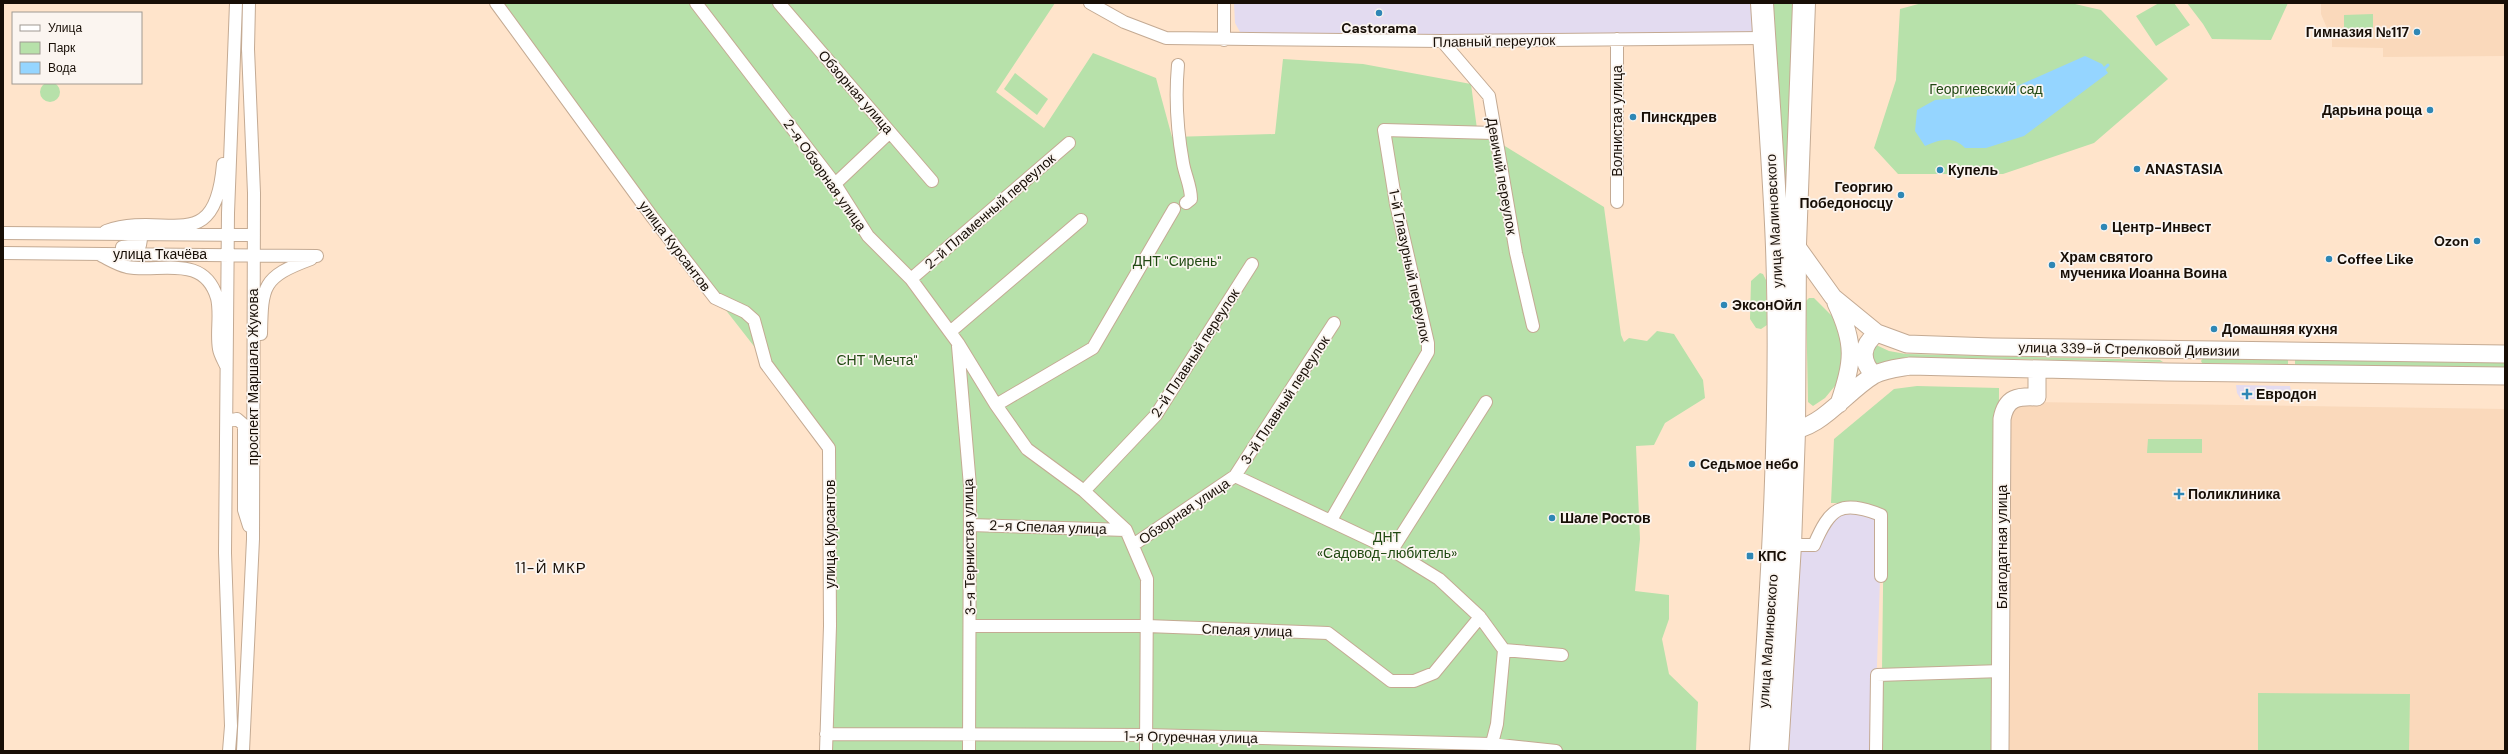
<svg xmlns="http://www.w3.org/2000/svg" width="2508" height="754" font-family="'DM Sans',sans-serif">
<style>
.commercial{fill:#e3dbf0}
.built{fill:#fad9bb}
.green{fill:#b7e1aa}
.water{fill:#95d5ff}
.lines{fill:none;stroke-linecap:round;stroke-linejoin:round}
.stream{stroke:#95d5ff;stroke-width:3}
.street-casing{stroke:#c4aa93;stroke-width:14}
.secondary-casing{stroke:#c4aa93;stroke-width:19}
.highway-casing{stroke:#c4aa93;stroke-width:24}
.street{stroke:#fff;stroke-width:12}
.secondary{stroke:#fff;stroke-width:17}
.highway{stroke:#fff;stroke-width:22}
.poi-dot{fill:#2e87b5;stroke:#fbf5f0;stroke-width:1.5}
.labels{text-anchor:middle;stroke-width:3.5;stroke-linejoin:round;paint-order:stroke}
.poi-label{font-size:14px;font-weight:bold;fill:#170e06;stroke:#fbf5f0;text-anchor:start}
.street-label{font-size:14px;fill:#170e06;stroke:#fbf5f0}
.park-label{font-size:14px;fill:#214912;stroke:#fbf5f0}
.neighbourhood-label{font-size:15px;letter-spacing:1px;fill:#170e06;stroke:#fbf5f0}
</style>
<rect width="100%" height="100%" fill="#ffe4cb"/>
<!-- commercial -->
<path class="commercial" d="M1234,3H1754V39L1255,40L1240,32L1235,23Z
M2236,385L2290,386L2291,391L2288,399H2241L2237,393Z
M1848,511L1880,517V579L1874,751H1787L1800,539H1820L1830,520Z"/>
<!-- built -->
<path class="built" d="M2321,3H2505V56L2383,57V48L2332,47V40L2321,14Z
M2024,402L2505,409V751H2006L2007,414Z"/>
<!-- green -->
<path class="green" d="M490,3H1055L996,92L1044,128L1093,53L1156,78L1172,137L1275,134L1283,59L1363,64L1471,84L1477,129L1604,207L1621,335L1624,342L1629,338L1647,341L1657,331L1674,334L1703,380L1705,398L1665,423L1654,445L1636,446L1640,539L1635,591L1669,595V619L1662,639L1669,674L1698,702L1696,751H829L828,441L561,99Z
M1770,3H1796L1786,194H1783Z
M1922,3L2075,4L2101,10L2168,79L2094,143L2003,174H1898L1874,148L1896,80L1900,9Z
M2159,3H2174L2190,25L2156,46L2136,16Z
M2187,3H2288L2271,40L2212,39L2203,24Z
M2373,14V32H2344V15Z
M1015,73L1048,99L1037,115L1004,89Z
M40 92a10 10 0 1 1 20 0a10 10 0 1 1-20 0Z
M1760,273L1763,274L1766,280L1767,325L1761,329L1756,328L1750,319L1751,281Z
M1809,298H1814L1834,318L1844,337L1839,381L1825,398L1813,406L1808,402L1806,301Z
M1874,344L1889,351L1906,354L2160,360L2163,362L1907,357L1874,366L1871,360Z
M2203,358L2288,359V364L2202,363L2201,361Z
M2295,360L2505,363V368L2295,365Z
M1917,386L1999,388L1998,751H1881L1884,509L1864,503H1831L1834,439L1894,389Z
M2148,439H2202V453H2147Z
M2258,693L2410,694L2409,751H2258Z"/>
<!-- water -->
<path class="water" d="M2085,56L2102,64L2108,73L2024,136L1986,148H1965C1952,135 1940,140 1925,146L1915,131L1917,110L1935,100L1997,95Z"/>
<g class="lines">
<!-- stream -->
<path class="stream" d="M2105,68L2108,65"/>
<!-- street casing -->
<g class="street-casing">
<path id="street" d="M496,3L653,218L715,298L745,312L754,320L766,364L829,448L830,626L826,751
M696,3L835,184L868,236L911,279L958,343L996,405L1027,449L1084,491L1126,530L1147,579L1146,751
M779,3L932,181
M1090,3L1124,22L1166,38L1442,41L1764,38
M1617,39V202
M1224,40V3
M1442,41L1489,96L1516,253L1533,326
M1178,65C1175,98 1177,130 1183,163C1185,175 1191,186 1191,199L1186,203
M835,184L890,132
M106,231C167,210 215,259 223,164
M3,233L254,235
M122,247L140,245L141,239L136,234
M3,253L317,256
M102,256C110,260 118,265 127,267C159,273 204,253 217,298C221,315 216,332 219,349C220,355 224,361 226,366
M911,279L1069,143
M950,332L1081,220
M261,334C262,286 262,277 311,259
M958,346L970,486L969,751
M996,405L1093,348L1174,209
M227,421L237,419L244,425V510L249,526
M1235,476L1334,323
M1084,491L1156,415L1252,264
M1331,520L1428,352V343L1396,204L1384,130L1494,133
M970,525L1126,530
M1133,545L1235,476L1392,550L1439,579L1480,617L1504,650L1562,655
M1790,545H1814C1830,508 1840,499 1881,515V576
M1392,550L1486,402
M970,626H1147L1328,633L1391,681H1414L1434,673L1480,617
M826,734L1146,735L1490,744L1556,751
M229,751L231,726L225,553L228,213L236,3
M243,751L253,539L254,193L248,49L249,3
M1490,751L1497,724L1504,650
M1876,751L1877,675L2002,671"/>
</g>
<!-- secondary casing -->
<g class="secondary-casing">
<path id="secondary" d="M1795,244L1833,297L1877,333L1907,344L1992,347L2505,354
M1836,303C1856,345 1853,361 1839,404
M1874,375C1860,360 1861,346 1877,333
M1783,432C1821,431 1844,393 1874,375C1885,369 1898,368 1910,366L2166,372L2505,376
M2000,751L2002,419C2006,397 2018,396 2037,397V369"/>
</g>
<!-- highway casing -->
<g class="highway-casing">
<path id="highway" d="M1761,751C1772,583 1783,415 1777,247C1774,166 1767,84 1762,3
M1777,751L1790,545L1794,431L1795,244L1804,3"/>
</g>
<!-- street -->
<use href="#street" class="street"/>
<!-- secondary -->
<use href="#secondary" class="secondary"/>
<!-- highway -->
<use href="#highway" class="highway"/>
</g>
<!-- markers -->
<g class="poi-dot">
<circle cx="1379" cy="13" r="4"/>
<circle cx="2417" cy="32" r="4"/>
<circle cx="2430" cy="110" r="4"/>
<circle cx="1633" cy="117" r="4"/>
<circle cx="2137" cy="169" r="4"/>
<circle cx="1940" cy="170" r="4"/>
<circle cx="1901" cy="195" r="4"/>
<circle cx="2104" cy="227" r="4"/>
<circle cx="2477" cy="241" r="4"/>
<circle cx="2329" cy="259" r="4"/>
<circle cx="2052" cy="265" r="4"/>
<circle cx="1724" cy="305" r="4"/>
<circle cx="2214" cy="329" r="4"/>
<path d="M2245 388h4v4h4v4h-4v4h-4v-4h-4v-4h4z"/>
<circle cx="1692" cy="464" r="4"/>
<path d="M2177 488h4v4h4v4h-4v4h-4v-4h-4v-4h4z"/>
<circle cx="1552" cy="518" r="4"/>
<rect x="1746" y="552" width="8" height="8" rx="2"/>
</g>
<g class="labels">
<!-- poi labels -->
<g class="poi-label">
<text x="1379" y="33" text-anchor="middle">Castorama</text>
<text x="2409" y="37" text-anchor="end">Гимназия №117</text>
<text x="2422" y="115" text-anchor="end">Дарьина роща</text>
<text x="1641" y="122">Пинскдрев</text>
<text x="2145" y="174">ANASTASIA</text>
<text x="1948" y="175">Купель</text>
<text x="1893" y="192" text-anchor="end">Георгию<tspan x="1893" dy="16">Победоносцу</tspan></text>
<text x="2112" y="232">Центр-Инвест</text>
<text x="2469" y="246" text-anchor="end">Ozon</text>
<text x="2060" y="262">Храм святого<tspan x="2060" dy="16">мученика Иоанна Воина</tspan></text>
<text x="2337" y="264">Coffee Like</text>
<text x="1732" y="310">ЭксонОйл</text>
<text x="2222" y="334">Домашняя кухня</text>
<text x="2256" y="399">Евродон</text>
<text x="1700" y="469">Седьмое небо</text>
<text x="2188" y="499">Поликлиника</text>
<text x="1560" y="523">Шале Ростов</text>
<text x="1758" y="561">КПС</text>
</g>
<!-- street labels -->
<g class="street-label">
<text transform="translate(1494 41) rotate(-1)" y="5">Плавный переулок</text>
<text transform="translate(856 92) rotate(49)" y="5">Обзорная улица</text>
<text transform="translate(1617 121) rotate(-90)" y="5">Волнистая улица</text>
<text transform="translate(825 175) rotate(55)" y="5">2-я Обзорная улица</text>
<text transform="translate(1502 176) rotate(80)" y="5">Девичий переулок</text>
<text transform="translate(990 211) rotate(-41)" y="5">2-й Пламенный переулок</text>
<text transform="translate(1774 221) rotate(-93)" y="5">улица Малиновского</text>
<text transform="translate(675 246) rotate(53)" y="5">улица Курсантов</text>
<text x="160" y="259">улица Ткачёва</text>
<text transform="translate(1410 266) rotate(78)" y="5">1-й Глазурный переулок</text>
<text transform="translate(2129 349) rotate(1)" y="5">улица 339-й Стрелковой Дивизии</text>
<text transform="translate(1195 353) rotate(-57)" y="5">2-й Плавный переулок</text>
<text transform="translate(253 377) rotate(-90)" y="5">проспект Маршала Жукова</text>
<text transform="translate(1285 400) rotate(-57)" y="5">3-й Плавный переулок</text>
<text transform="translate(1184 511) rotate(-34)" y="5">Обзорная улица</text>
<text transform="translate(1048 527) rotate(2)" y="5">2-я Спелая улица</text>
<text transform="translate(830 534) rotate(-90)" y="5">улица Курсантов</text>
<text transform="translate(969 547) rotate(-91)" y="5">3-я Тернистая улица</text>
<text transform="translate(2002 547) rotate(-90)" y="5">Благодатная улица</text>
<text transform="translate(1247 630) rotate(2)" y="5">Спелая улица</text>
<text transform="translate(1768 641) rotate(-86)" y="5">улица Малиновского</text>
<text transform="translate(1191 737) rotate(1)" y="5">1-я Огуречная улица</text>
</g>
<!-- park labels -->
<g class="park-label">
<text x="1986" y="94">Георгиевский сад</text>
<text x="1177" y="266">ДНТ "Сирень"</text>
<text x="877" y="365">СНТ "Мечта"</text>
<text x="1387" y="542">ДНТ<tspan x="1387" dy="16">«Садовод-любитель»</tspan></text>
</g>
<!-- neighbourhood labels -->
<g class="neighbourhood-label">
<text x="551" y="573">11-Й МКР</text>
</g>
</g>
<!-- border -->
<rect width="2508" height="754" fill="none" stroke="#170e06" stroke-width="8"/>
<!-- legend -->
<rect x="12" y="12" width="130" height="72" fill="#fbf5f0" stroke="#a09992"/>
<rect x="20" y="25" width="20" height="6" fill="#ffffff" stroke="#a09992"/>
<text x="48" y="32" font-size="12" fill="#170e06">Улица</text>
<rect x="20" y="42" width="20" height="12" fill="#b7e1aa" stroke="#a09992"/>
<text x="48" y="52" font-size="12" fill="#170e06">Парк</text>
<rect x="20" y="62" width="20" height="12" fill="#95d5ff" stroke="#a09992"/>
<text x="48" y="72" font-size="12" fill="#170e06">Вода</text>
</svg>
